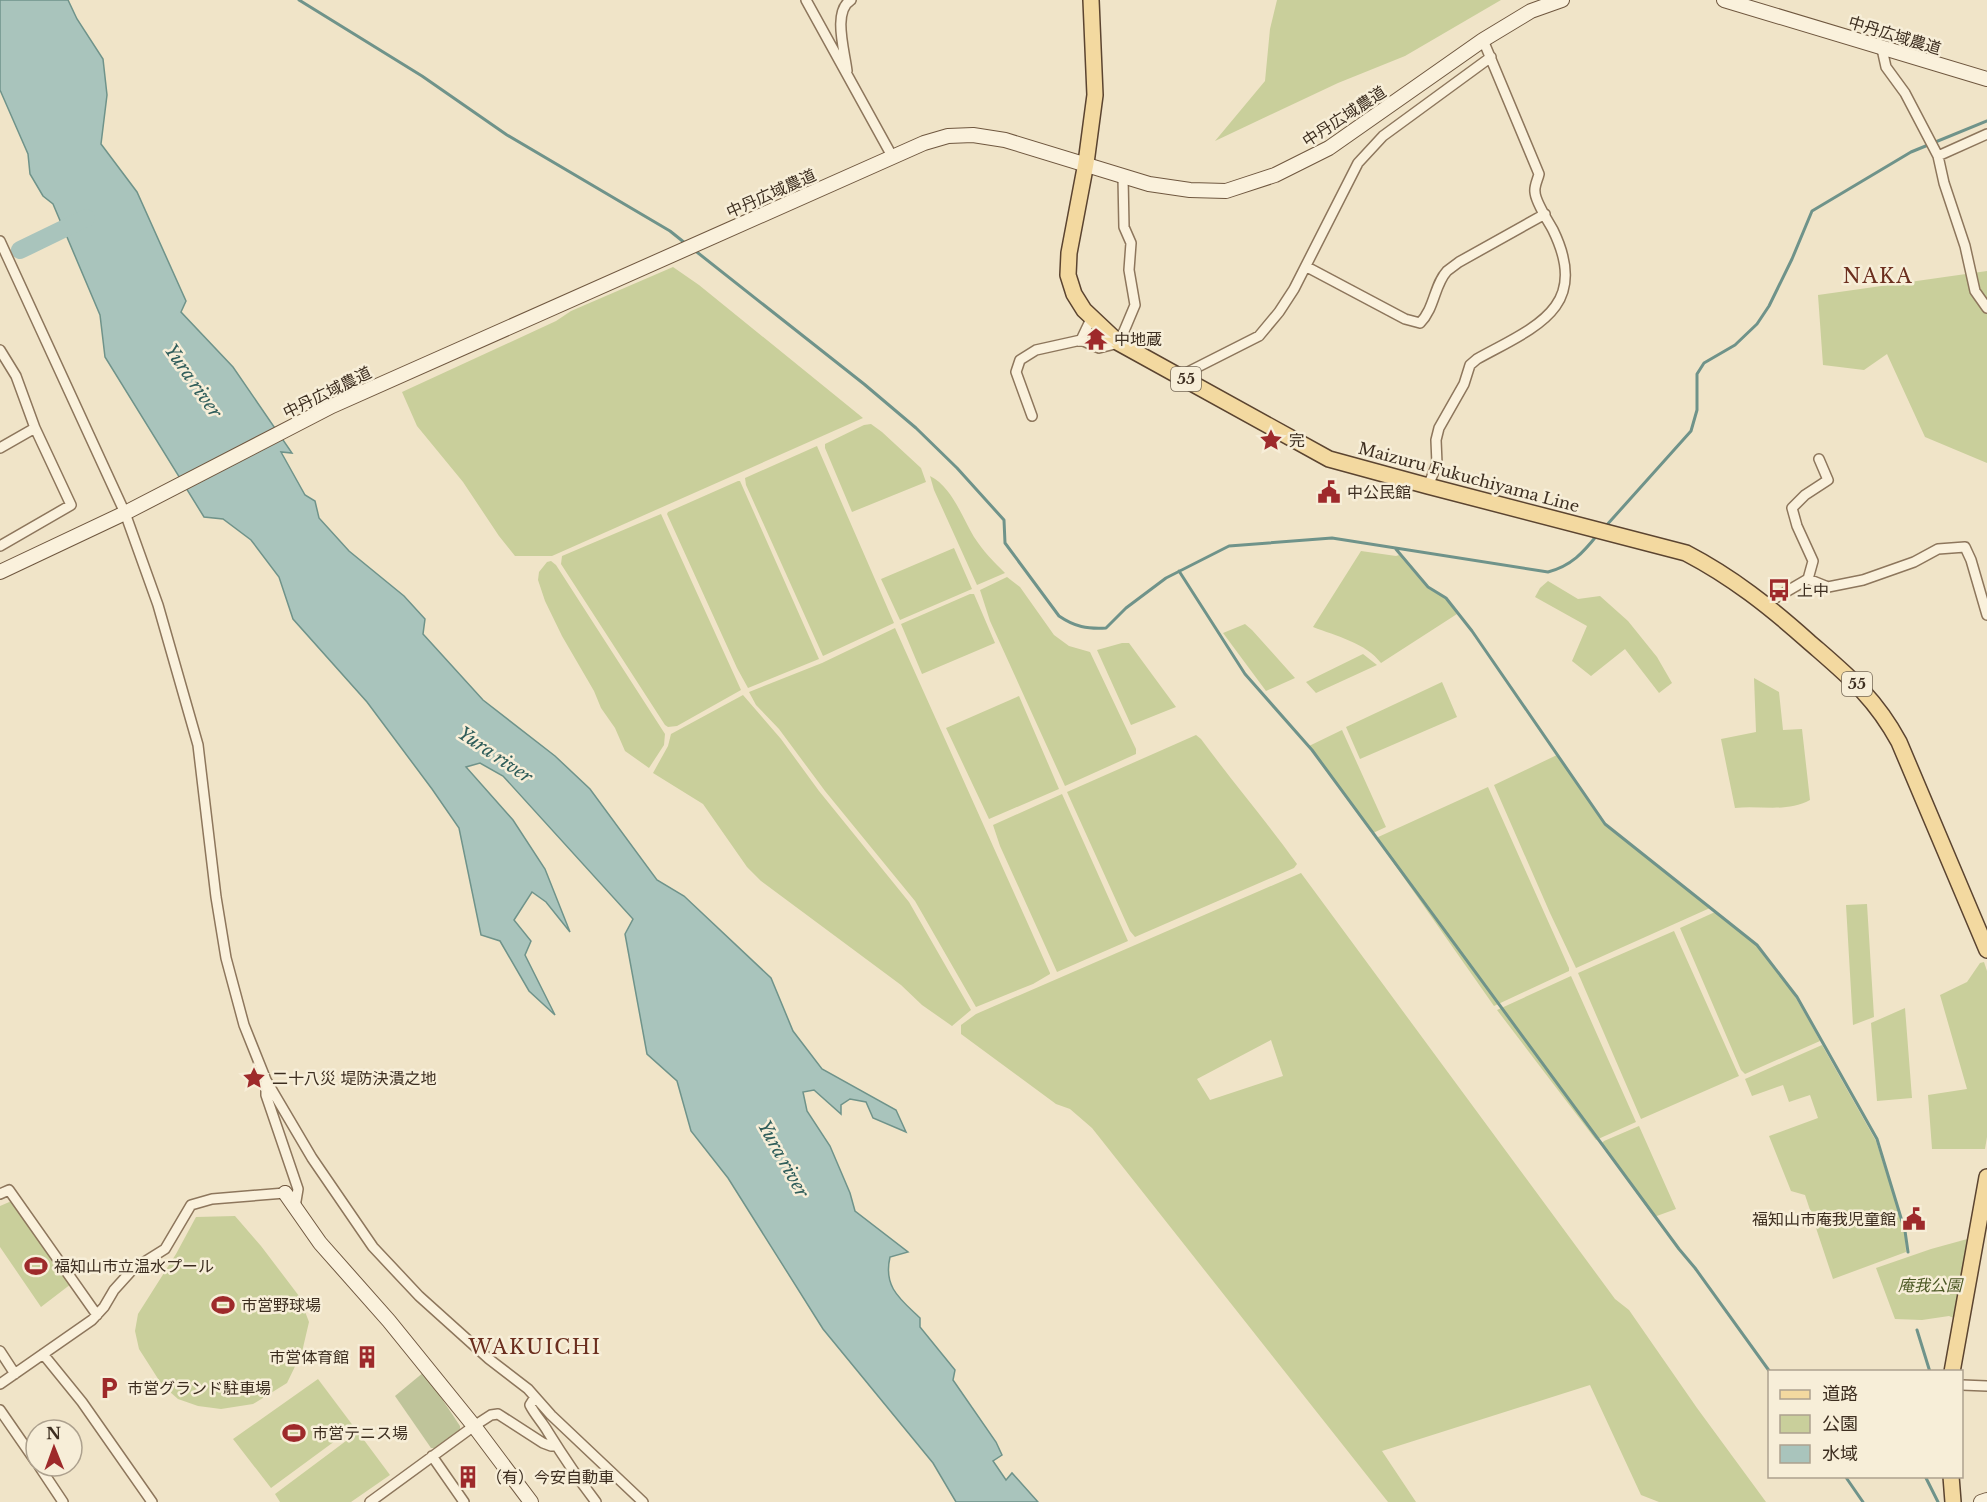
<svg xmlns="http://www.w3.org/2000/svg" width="1987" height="1502" font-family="'Libre Baskerville','Noto Sans JP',serif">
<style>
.green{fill:#c9cf9b;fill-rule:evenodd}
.cemetery{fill:#bfc49a}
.water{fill:#a9c4bc;stroke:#6f938a;stroke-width:1.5}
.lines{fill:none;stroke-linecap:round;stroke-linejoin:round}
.stream{stroke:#6f938a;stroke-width:3}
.river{stroke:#a9c4bc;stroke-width:18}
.street-casing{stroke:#8d765c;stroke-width:12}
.secondary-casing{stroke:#6f573f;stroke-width:16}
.primary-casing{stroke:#5b4430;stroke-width:18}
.street{stroke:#faf1dc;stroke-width:9}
.secondary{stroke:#faf1dc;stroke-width:14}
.primary{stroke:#f3d9a0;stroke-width:15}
.labels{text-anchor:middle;stroke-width:5;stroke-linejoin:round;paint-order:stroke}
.shield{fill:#f7eed8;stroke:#756857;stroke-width:1.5}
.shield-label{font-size:15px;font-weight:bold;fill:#3d2e20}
.street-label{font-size:16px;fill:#3d2e20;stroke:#f7eed8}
.poi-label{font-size:16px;fill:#3d2e20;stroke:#f7eed8;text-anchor:start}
.park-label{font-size:16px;font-style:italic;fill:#4d5a26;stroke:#f7eed8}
.water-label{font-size:18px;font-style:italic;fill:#2f5d5a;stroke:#f7eed8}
.quarter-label{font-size:20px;letter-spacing:1.5px;fill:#6b2e1e;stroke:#f7eed8}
</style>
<rect width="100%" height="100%" fill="#f0e4c8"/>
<!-- green -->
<path class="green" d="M1277,0H1501L1405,56L1338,83L1215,141L1265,81L1270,29Z
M673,267L699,285L863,418L552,556H515L499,536L463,482L417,426L402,392L556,321L571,311Z
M1987,271V463L1925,437L1887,354L1864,370L1823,365L1818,295Z
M871,424L882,432L921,468L926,482L852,512L825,448V444L864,425Z
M817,446L894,623L823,656L746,485L745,478Z
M930,476C952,487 962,517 974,537C983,551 994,562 1005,573L977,585L934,490Z
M738,481H740L819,659L748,688L737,668L667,514L668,512Z
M661,514L741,690L677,726L668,727L665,725L561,564L562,556Z
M954,548L972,589L900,620L881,579Z
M1361,551L1396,556L1399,555L1427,588L1445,598L1457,614L1381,663C1366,643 1336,636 1313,627Z
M551,561L556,565L665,734L664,745L649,768L625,751L615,728L601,708L594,691L562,636L545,601L538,580L539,572L547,562Z
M1007,577L1020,587L1054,635L1069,646L1090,652L1136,749V754L1065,786L990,621L980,590Z
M1548,581L1578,599L1600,596L1628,621L1657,657L1672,683L1659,693L1625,649L1591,676L1572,661L1587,626L1535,597L1540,588Z
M970,594H974L995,643L922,674L901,624Z
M1245,624L1252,630L1295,678L1266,691L1223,633Z
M895,628L1050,973V974L1033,984L976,1007L915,901L825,791L779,729L756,705L749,692L822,663Z
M1122,643H1129L1176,707L1131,725L1097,650Z
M1363,654L1377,665L1316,693L1306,682Z
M1754,678L1779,692L1783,730L1802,729L1810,800C1786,813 1760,805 1735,808L1721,739L1756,732Z
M1442,682L1457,717L1360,759L1346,727Z
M743,695L781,739L819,791L909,902L971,1010L952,1026L922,1005L901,985L761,881L747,867L703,804L653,773L668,746L671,734Z
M1019,696L1059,789L989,819L946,728Z
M1342,730L1386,827L1373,833L1309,746Z
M1196,735L1201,739C1232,781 1266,821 1297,864L1294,868L1135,937L1130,931L1067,792Z
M1557,755L1605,824L1710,908L1576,968L1550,913L1494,785Z
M1488,787L1569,968V971L1494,1006L1376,838Z
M1062,794L1128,941L1057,972L1000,846L993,825Z
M1301,873L1615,1299L1629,1310L1697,1408L1766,1502H1659L1641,1495L1590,1385L1382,1451L1416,1502H1388L1092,1128L1070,1109L1056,1104L961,1034V1025L976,1014ZM1271,1040L1283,1076L1210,1100L1197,1079Z
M1867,904L1874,1017L1853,1025L1846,905Z
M1715,912C1729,923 1745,934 1758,947C1784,974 1802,1008 1820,1041L1745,1074L1741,1070L1680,928Z
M1674,931L1739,1076L1641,1119L1578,973Z
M1984,962L1987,971V1137L1985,1149H1932L1928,1095L1967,1089L1940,995L1967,982L1980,963Z
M1571,976L1636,1122L1596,1140L1497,1010Z
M1905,1008L1912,1098L1877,1101L1871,1023Z
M1822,1045L1876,1141L1905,1231L1906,1252L1833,1279L1805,1195L1791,1191L1769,1136L1818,1118L1810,1095L1789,1102L1783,1085L1752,1096L1745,1079Z
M1639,1126L1676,1209L1654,1217L1601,1144L1604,1141Z
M14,1200L71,1284L41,1307L0,1247V1206Z
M235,1216L261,1246L299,1296L309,1322L302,1352L287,1383L253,1404L221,1409L198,1406L178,1399L162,1385L139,1349L135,1331L138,1314L176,1254L196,1217Z
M1971,1238L1959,1320L1949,1316L1922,1320L1895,1319L1876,1268L1931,1249Z
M318,1379L354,1427L271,1488L233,1439Z
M358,1432L390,1475L351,1502H280L275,1494Z"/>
<!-- cemetery -->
<path class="cemetery" d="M424,1372L460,1426V1430L435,1448H431L395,1396Z"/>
<!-- water -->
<path class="water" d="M0,0H68L77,19L103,59L107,95L101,144L137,192L186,301L181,312L233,367L292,453L281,452L305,495L315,501L319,518L349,551L404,596L425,619L423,634L483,700L555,756L590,789L657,880L684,896L771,978L793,1031L822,1069L896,1110L906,1132L873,1118L866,1102L850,1099L841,1105V1114L814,1090L803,1092L807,1111L830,1146L850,1193L855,1211L908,1252L890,1257C883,1287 900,1299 920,1318V1327L955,1370L953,1380L996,1442L1002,1455L993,1461L1006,1480L1012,1473L1038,1502H956L933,1463L823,1329L728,1178L691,1131L677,1081L647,1054L625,934L633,919L503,776L480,763L466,767L513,820L545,869L570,932L546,902L532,892L514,920L531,941L525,955L555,1015L529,991L500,941L481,935L459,828L432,789L367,702L293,619L279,577L251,540L223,519L204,517L105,357L100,315L53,204L43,196L30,174L28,154L0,90Z"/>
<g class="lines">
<!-- stream -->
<path class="stream" d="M299,0L422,76L507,135L670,231L685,243
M693,249L864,384L916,428L957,468L1004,520L1005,543L1059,616C1075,627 1087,629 1106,628L1126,608L1166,578L1229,546L1332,538L1548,572C1571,566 1583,553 1598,534
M1605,527L1691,431L1697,410V374L1704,363L1735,345L1757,324L1769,306L1792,259L1812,211L1911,152L1987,121
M1395,548L1428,587L1446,598L1472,631L1605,824L1757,945L1797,997L1877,1139L1905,1231L1908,1252
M1179,571L1245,674L1312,750L1679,1249L1695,1268L1770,1372
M1917,1330L1930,1372
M1845,1476L1863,1502
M1925,1476L1938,1502"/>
<!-- river -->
<path class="river" d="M20,250L86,218"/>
<!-- street casing -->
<g class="street-casing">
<path id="street" d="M806,0L892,156
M1882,49L1886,67L1905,93L1938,156L1944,183L1965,246L1975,291L1987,308
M847,71C845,52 832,11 851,0
M1938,156L1987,134
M0,241L125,513L158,605L198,745L216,897L226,958L244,1025L266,1080L312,1158L373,1247L419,1296L489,1359L528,1389L551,1415L643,1502
M1307,267L1405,319L1420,323C1435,308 1434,285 1447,271C1451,268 1455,265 1459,262L1545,214
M1081,340L1099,348L1119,343L1135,305L1129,270L1131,243L1124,227L1123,177
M0,350L16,376L35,428L71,505L0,546
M1180,376L1259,336L1279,312L1294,289L1358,163L1383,136L1491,57
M1032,416L1016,372L1020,360L1036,350L1081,340L1091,319
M0,448L35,428
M1428,486L1437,464L1436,440L1439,428L1464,384L1470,365L1477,359C1535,327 1591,308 1553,230C1548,221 1535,201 1535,192C1534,186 1538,179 1539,174L1483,40
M1808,579L1828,587L1863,580L1914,562L1938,549L1965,547L1971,560L1987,615
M1765,604L1808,579L1813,561L1797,526L1792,508L1805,495L1828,480L1819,459
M266,1080V1095L298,1189L295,1207
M0,1194L9,1190L97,1315
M0,1351L15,1374
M43,1354L82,1402L152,1502
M0,1384L92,1320L104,1307L114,1290L133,1269L165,1249L191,1205L212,1199L285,1193
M1962,1385L1987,1386
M535,1397L530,1405C535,1415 543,1423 548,1432C563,1456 579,1480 596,1502
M0,1410L36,1462
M432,1456L464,1502
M39,1466L63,1502
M370,1502L474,1426L491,1415L498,1414L543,1443L551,1446H555"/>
</g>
<!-- secondary casing -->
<g class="secondary-casing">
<path id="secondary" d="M1724,0L1987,79
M0,572L125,513L332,406L924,143L948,136L973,135L1005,140L1149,184L1190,190L1226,191L1275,175L1329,148L1483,40L1531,11L1562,0
M285,1193L320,1243L389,1321L474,1426L531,1502
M1981,1502L1987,1500"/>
</g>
<!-- primary casing -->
<g class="primary-casing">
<path id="primary" d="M1091,0L1095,95L1086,163L1069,253L1068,275L1074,294L1084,310L1119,343L1329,459L1428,486L1686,553C1732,577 1770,607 1808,641C1847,675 1874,696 1899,742L1987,950
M1952,1372L1987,1177
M1951,1476L1953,1502"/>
</g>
<!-- street -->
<use href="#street" class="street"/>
<!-- secondary -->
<use href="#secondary" class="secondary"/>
<!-- primary -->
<use href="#primary" class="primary"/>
</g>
<!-- icons -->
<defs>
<g id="temple-bare" transform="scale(1.8)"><path d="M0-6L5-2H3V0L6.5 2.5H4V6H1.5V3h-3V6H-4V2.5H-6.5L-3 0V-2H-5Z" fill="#9e2a2b" stroke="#f7eed8" stroke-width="2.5" paint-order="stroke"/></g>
<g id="sight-bare" transform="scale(1.8)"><path d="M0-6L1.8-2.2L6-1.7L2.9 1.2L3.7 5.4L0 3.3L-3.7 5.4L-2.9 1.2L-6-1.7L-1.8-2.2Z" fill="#9e2a2b" stroke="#f7eed8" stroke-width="2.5" paint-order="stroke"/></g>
<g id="civic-bare" transform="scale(1.8)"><path d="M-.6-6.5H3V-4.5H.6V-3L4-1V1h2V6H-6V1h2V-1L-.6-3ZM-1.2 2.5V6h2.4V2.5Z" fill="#9e2a2b" stroke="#f7eed8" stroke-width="2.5" paint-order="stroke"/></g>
<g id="bus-bare" transform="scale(1.8)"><path d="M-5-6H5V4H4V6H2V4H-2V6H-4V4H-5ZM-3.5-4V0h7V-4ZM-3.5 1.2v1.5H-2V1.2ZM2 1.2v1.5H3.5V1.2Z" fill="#9e2a2b" stroke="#f7eed8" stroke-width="2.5" paint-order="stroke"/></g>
<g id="stadium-bare" transform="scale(1.8)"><path d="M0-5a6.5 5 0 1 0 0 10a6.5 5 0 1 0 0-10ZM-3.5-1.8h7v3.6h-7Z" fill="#9e2a2b" stroke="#f7eed8" stroke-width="2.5" paint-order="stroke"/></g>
<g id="building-bare" transform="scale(1.8)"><path d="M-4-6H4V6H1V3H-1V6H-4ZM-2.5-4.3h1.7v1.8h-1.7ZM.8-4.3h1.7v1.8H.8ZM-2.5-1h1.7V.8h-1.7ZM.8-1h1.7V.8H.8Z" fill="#9e2a2b" stroke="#f7eed8" stroke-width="2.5" paint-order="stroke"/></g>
<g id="parking-bare" transform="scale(1.8)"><path d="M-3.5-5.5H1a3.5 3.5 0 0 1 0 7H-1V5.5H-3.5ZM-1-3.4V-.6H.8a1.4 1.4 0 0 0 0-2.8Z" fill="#9e2a2b" stroke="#f7eed8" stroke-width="2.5" paint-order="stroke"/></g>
</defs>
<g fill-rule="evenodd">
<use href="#temple-bare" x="1096" y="339"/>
<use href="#sight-bare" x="1271" y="440"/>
<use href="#civic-bare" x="1329" y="492"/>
<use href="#bus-bare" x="1779" y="590"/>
<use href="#sight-bare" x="254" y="1078"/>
<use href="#civic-bare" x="1914" y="1219"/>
<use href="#stadium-bare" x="36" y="1266"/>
<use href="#stadium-bare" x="223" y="1305"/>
<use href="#building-bare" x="367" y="1357"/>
<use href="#parking-bare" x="109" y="1388"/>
<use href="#stadium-bare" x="294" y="1433"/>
<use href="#building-bare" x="468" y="1477"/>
</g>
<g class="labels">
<!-- shield labels -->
<g class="shield">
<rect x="1171" y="367" width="30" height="24" rx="4.5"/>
<rect x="1842" y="672" width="30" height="24" rx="4.5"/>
</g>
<g class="shield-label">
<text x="1186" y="384">55</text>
<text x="1857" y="689">55</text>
</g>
<!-- street labels -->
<g class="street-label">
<text transform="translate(1895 35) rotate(17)" y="6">中丹広域農道</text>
<text transform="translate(1344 116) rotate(-33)" y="6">中丹広域農道</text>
<text transform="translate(771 193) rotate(-24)" y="6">中丹広域農道</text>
<text transform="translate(327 392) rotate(-26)" y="6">中丹広域農道</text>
<text transform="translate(1469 477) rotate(15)" y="6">Maizuru Fukuchiyama Line</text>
</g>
<!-- poi labels -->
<g class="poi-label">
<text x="1114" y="345">中地蔵</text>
<text x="1289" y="446">完</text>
<text x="1347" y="498">中公民館</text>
<text x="1797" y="596">上中</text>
<text x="272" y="1084">二十八災 堤防決潰之地</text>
<text x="1896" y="1225" text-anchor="end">福知山市庵我児童館</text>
<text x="54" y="1272">福知山市立温水プール</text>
<text x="241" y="1311">市営野球場</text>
<text x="349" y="1363" text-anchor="end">市営体育館</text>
<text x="127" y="1394">市営グランド駐車場</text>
<text x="312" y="1439">市営テニス場</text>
<text x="486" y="1483">（有）今安自動車</text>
</g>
<!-- park labels -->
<g class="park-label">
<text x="1930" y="1291">庵我公園</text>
</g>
<!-- water labels -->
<g class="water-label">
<text transform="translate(193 381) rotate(55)" y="6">Yura river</text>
<text transform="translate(495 755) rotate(34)" y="6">Yura river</text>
<text transform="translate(783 1159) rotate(61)" y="6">Yura river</text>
</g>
<!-- quarter labels -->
<g class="quarter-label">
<text x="1878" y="283">NAKA</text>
<text x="535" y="1354">WAKUICHI</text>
</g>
</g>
<!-- legend -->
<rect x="1768" y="1370" width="195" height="108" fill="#f7eed8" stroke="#ada18e" stroke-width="1.5"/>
<rect x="1780" y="1390" width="30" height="9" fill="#f3d9a0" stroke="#ada18e" stroke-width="1.5"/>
<text x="1822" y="1400" font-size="18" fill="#3d2e20">道路</text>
<rect x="1780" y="1415" width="30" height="18" fill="#c9cf9b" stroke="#ada18e" stroke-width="1.5"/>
<text x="1822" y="1430" font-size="18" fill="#3d2e20">公園</text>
<rect x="1780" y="1445" width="30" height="18" fill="#a9c4bc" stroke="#ada18e" stroke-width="1.5"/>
<text x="1822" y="1460" font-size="18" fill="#3d2e20">水域</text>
<!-- north arrow -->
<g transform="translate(54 1448) rotate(359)"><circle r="28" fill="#f7eed8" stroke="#ada18e" stroke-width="1.5"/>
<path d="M0-4.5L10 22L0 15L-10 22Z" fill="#9e2a2b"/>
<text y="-9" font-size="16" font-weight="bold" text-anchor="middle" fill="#3d2e20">N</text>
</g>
</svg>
